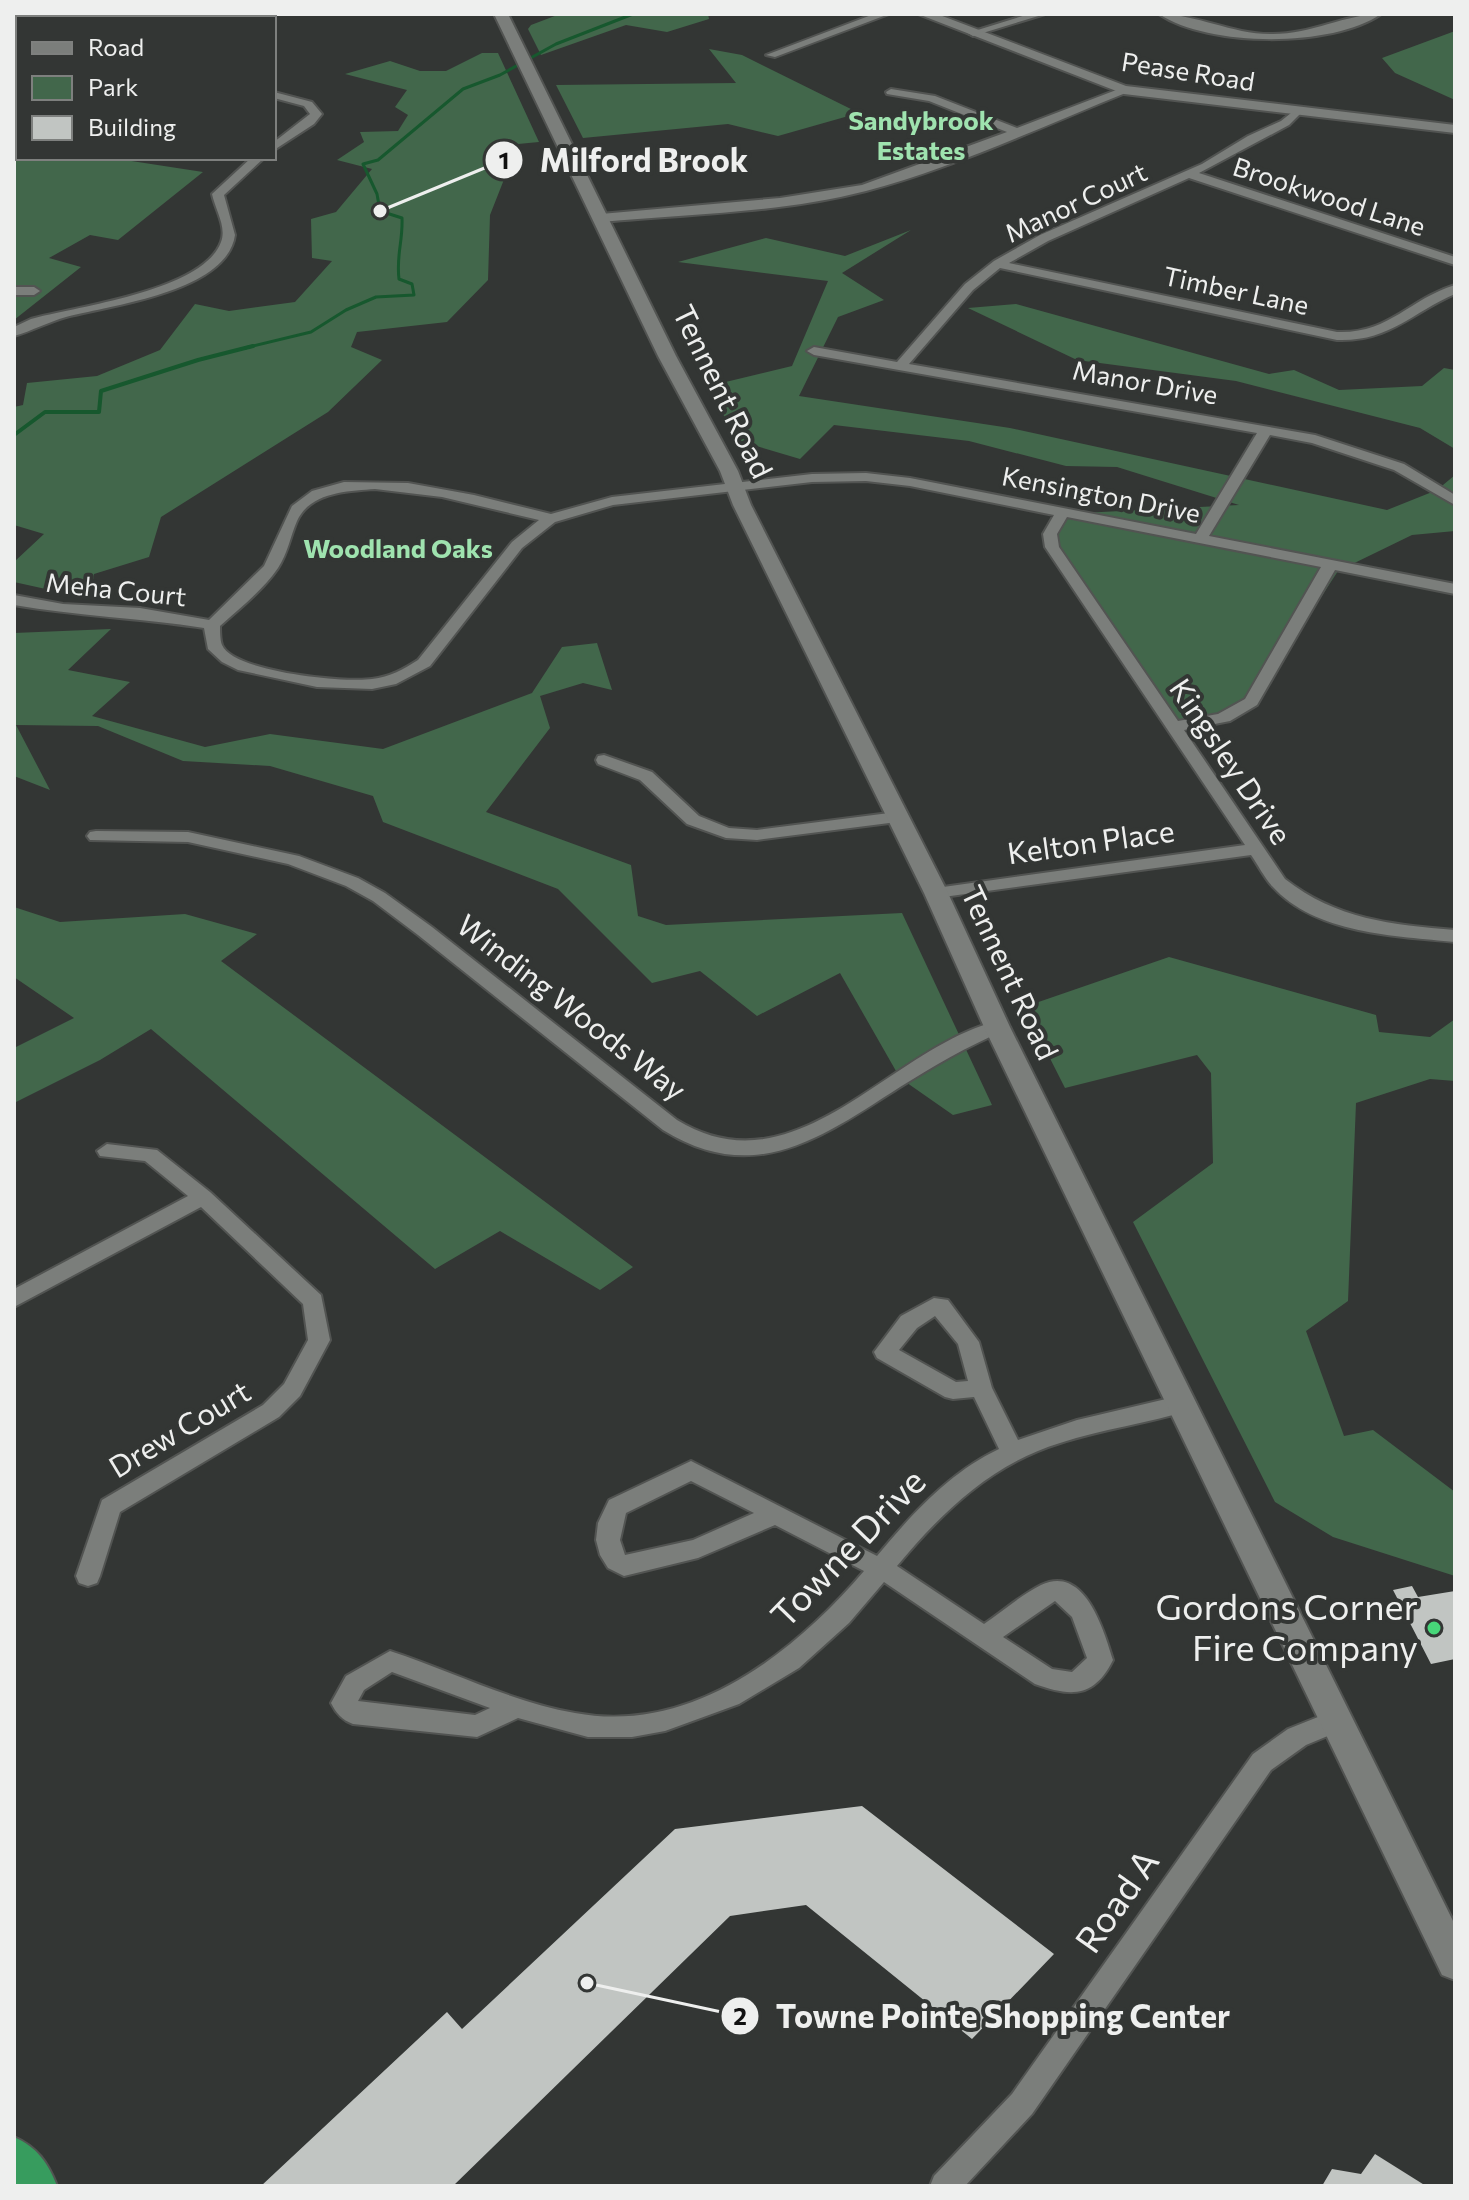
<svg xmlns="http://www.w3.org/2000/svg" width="1469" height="2200" font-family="Commissioner,sans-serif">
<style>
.green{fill:#42674b}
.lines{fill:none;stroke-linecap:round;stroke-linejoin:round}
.stream-far1{stroke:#17582e;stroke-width:3}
.stream{stroke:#17582e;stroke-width:4}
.building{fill:#c1c5c2}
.minor-casing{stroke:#525452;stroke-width:4}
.tertiary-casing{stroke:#525452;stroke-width:4}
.trunk-casing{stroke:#525452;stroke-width:4}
.minor{fill:#7b7e7b;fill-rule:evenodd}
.tertiary{fill:#7b7e7b;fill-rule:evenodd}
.trunk{fill:#379c5e;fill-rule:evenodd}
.poi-dot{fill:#47d779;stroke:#333634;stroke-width:3}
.labels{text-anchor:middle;stroke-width:8;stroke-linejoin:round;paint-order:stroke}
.far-street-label{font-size:26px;fill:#eeefee;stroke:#333634}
.far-neighbourhood-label{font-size:26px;font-weight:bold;fill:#9fe3af;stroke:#333634}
.street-label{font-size:30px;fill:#eeefee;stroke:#333634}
.near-street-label{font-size:36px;fill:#eeefee;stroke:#333634}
.near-poi-label{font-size:36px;fill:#eeefee;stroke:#333634;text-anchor:end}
.leader{fill:none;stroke:#eeefee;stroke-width:3}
.callout-dot{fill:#eeefee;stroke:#333634;stroke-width:3}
.mark-label{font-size:24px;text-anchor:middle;font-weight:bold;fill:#111}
.callout-label{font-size:32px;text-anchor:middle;font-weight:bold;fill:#eeefee;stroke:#333634;stroke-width:8;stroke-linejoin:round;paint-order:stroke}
</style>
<rect width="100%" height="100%" fill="#333634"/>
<!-- green -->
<path class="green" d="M560,14H708L709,19L667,32L626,25L541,55L528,29L531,25Z
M1455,31V100L1395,73L1382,58Z
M709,49L742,55L859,113L778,136L728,124L583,138L556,85L736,83Z
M482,53H498L539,142L518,144L490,215L488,280L447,322L357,332L351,347L382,360L328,412L161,517L149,557L94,574L91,599L14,582V562L44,534L14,525V407L23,405L27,383L97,376L160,350L195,304L229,311L295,302L332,261L312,258L311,219L336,212L372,169L337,160L364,142L360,132L398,131L408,115L395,107L407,90L345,74L390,61L420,71H446Z
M14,143H18V158H112L203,172L118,240L90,235L49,258L81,267L14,320Z
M911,230L842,273L884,300L838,317L799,396L1010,428L1387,510L1437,490L1455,475V531L1412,535L1338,571L1247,711L1176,733L1050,532L1062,514L1239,505L1117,467L1066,466L969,441L834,425L800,459L736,440L709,386L792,366L828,281L678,262L766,238L845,256Z
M1016,304L1269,374L1294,370L1339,390L1422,386L1444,368L1455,370V449L1420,428L1236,381L1077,360L968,308Z
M111,629L68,670L130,682L92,716L205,747L270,734L383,749L532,693L562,647L597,643L612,690L583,683L540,696L550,728L486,812L631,865L638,916L666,925L902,913L992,1105L953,1115L900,1078L840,973L757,1016L700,971L652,983L558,889L383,822L373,796L270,766L183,761L98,726L16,725L50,790L14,776V633Z
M14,907L60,922L185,914L257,934L221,961L633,1267L600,1290L500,1231L435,1269L151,1029L100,1060L14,1103V1048L74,1018L14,977Z
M1169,957L1376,1015L1379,1032L1430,1037L1455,1019V1081L1430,1079L1356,1103L1348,1301L1306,1331L1344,1436L1373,1430L1455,1492V1576L1333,1537L1275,1502L1133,1222L1213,1163L1211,1073L1197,1055L1065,1088L1024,1007Z"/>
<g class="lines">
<!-- stream-far1 -->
<path class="stream-far1" d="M245,348L311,332L346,310L376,297L414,295L412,284L399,279C396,255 403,242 402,218L380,211L377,194L363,164L378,160L463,89L500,75L556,44L633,14"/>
<!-- stream -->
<path class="stream" d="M14,435L45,412H99L101,391L198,360L253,346"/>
</g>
<!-- building -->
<path class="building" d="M1412,1586L1418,1597L1455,1591V1659L1431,1664L1393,1590Z
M862,1806L1054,1954L972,2039L806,1905L730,1916L453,2186H261L447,2012L462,2029L675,1829Z
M1375,2154L1426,2186H1322L1332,2169L1361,2174Z"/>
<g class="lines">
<!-- minor casing -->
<g class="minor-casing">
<path id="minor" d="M874,14H889L775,57L766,55Z
M1029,14H1045L973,36L968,33Z
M1159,14C1196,14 1232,34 1270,34C1310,35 1345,14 1381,14C1332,48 1208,47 1159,14Z
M1124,87L1129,90L1128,92C1043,126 954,168 866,191C781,213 688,214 601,222L595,218L601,214L780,198L862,185L1007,132L929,101L887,94L886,92L891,89L935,96L1017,128Z
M274,92L312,102L322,114L314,124L274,150V142L310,114L304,106L274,98Z
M1296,109L1302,112L1289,125L1199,173L1455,257V265L1189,178L1048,241L1009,263L1337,332C1389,334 1409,299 1455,285V294C1411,313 1389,342 1337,340L1000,268L973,290L909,364L1315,435L1404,464L1455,495V505L1394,470L1312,443L1270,435L1209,536L1455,584V594L1335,570L1257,705L1230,721L1184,730L1285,879C1336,919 1392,925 1455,930V942C1396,936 1315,934 1272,886C1264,877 1258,865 1251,855L936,898L930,897L927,893L936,888L1245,845L1045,547L1043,534L1054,515L910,486L866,481L812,482L613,505L555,522L522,548L430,666L396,684L372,689L317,687L238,670L222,662L208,649L204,628C141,618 77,616 14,605V595L63,604L140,608L209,620L264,566L292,506L312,491L344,482L408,483L474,495L551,514L612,497L812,474L866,473L910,478L1196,534L1257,433L814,355L807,351L814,347L897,362L965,284L994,261L1040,235L1202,164L1248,136L1281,121ZM375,489L442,497L539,520L512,542L418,660C404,669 390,677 372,679C346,683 233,672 222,645C220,640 220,631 220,626C240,608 262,591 278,568C288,553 290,537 297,521C310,492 348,491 375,489ZM1067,517L1321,567L1245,699L1218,714L1178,721L1059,547L1057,534Z
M251,158H264L224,195L235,235C227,292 111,305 66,317C48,322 32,331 14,336V327L31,319C78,306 203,291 221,242C227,227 215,209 212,194Z
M14,287H34L40,291L34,295H14Z
M604,755L652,772L699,816L729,828L757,830L897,812L906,817L897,822L757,840L726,838L687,824L640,780L598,764L596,760L598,756Z
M96,831L188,832L299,856L358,878L385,893L432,927L677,1120C796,1193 888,1049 997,1021L1007,1027L1004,1031C967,1046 934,1066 900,1087C822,1137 755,1187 663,1130L418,935L373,901L346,886L288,864L188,842L90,840L87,836L90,832Z
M107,1144L157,1150L210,1192L321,1295L330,1340L300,1396L279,1417L120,1512L100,1576L97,1583L88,1586L79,1583L76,1576L102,1500L263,1405L284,1384L308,1340L303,1304L201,1207L14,1307V1289L188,1196L145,1161L100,1156L97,1151Z
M934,1298L948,1300L979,1342L992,1388L1018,1440L1077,1420L1183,1395L1191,1398L1194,1404L1191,1410C1148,1423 1103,1429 1060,1443C991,1464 942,1512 897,1566L984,1624C1003,1611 1021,1595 1041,1585C1085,1564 1104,1631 1113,1660C1094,1698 1071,1697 1035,1684L884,1582L849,1623L799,1668L739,1704L665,1731L632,1737H588L518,1718L477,1737L353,1724C342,1720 336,1713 331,1703L346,1676L390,1651C451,1671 512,1702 575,1713C691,1735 794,1653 864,1571L775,1525L698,1558L624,1576L608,1568L600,1555L596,1540L598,1523L609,1500L691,1461L877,1556C911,1515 950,1472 999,1449L974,1397L953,1399L945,1397L877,1358L874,1352L901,1316ZM935,1316L958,1344L968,1381L956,1382L899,1350L917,1328ZM691,1481L754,1513L693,1540L625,1555L620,1540L626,1513ZM1055,1601L1072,1617L1087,1658L1072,1672L1052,1669L1003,1637ZM392,1672L490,1708L475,1715L358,1701L364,1690Z
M1338,1709L1347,1712L1351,1720L1347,1728L1306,1745L1271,1770L1032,2114L965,2186H930L934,2176L1012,2094L1253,1754L1288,1729Z"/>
</g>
<!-- tertiary casing -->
<g class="tertiary-casing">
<path id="tertiary" d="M154,14H176L169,18H147Z
M494,14H508L676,356L738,471L751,505L948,893L1010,1027L1455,1925V1980L1442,1975L984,1027L924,893L733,505L720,471L658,356Z
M918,14H937L1126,86L1455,125V133L1124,94Z
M18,52V60L14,61V53Z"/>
</g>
<!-- trunk casing -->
<g class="trunk-casing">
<path id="trunk" d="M14,2137C37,2147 48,2163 57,2186H14Z"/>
</g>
<!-- minor -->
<use href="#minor" class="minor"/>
<!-- tertiary -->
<use href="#tertiary" class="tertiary"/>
<!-- trunk -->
<use href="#trunk" class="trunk"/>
</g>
<!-- markers -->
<circle class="poi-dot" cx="1434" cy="1628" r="8"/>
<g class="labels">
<!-- far-street labels -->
<g class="far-street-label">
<text transform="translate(1188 72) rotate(9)" y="9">Pease Road</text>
<text transform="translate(1329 197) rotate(18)" y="9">Brookwood Lane</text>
<text transform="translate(1076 203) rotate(-25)" y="9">Manor Court</text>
<text transform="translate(1236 291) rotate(12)" y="9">Timber Lane</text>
<text transform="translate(1145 383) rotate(10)" y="9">Manor Drive</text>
<text transform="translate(1101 495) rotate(11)" y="9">Kensington Drive</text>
<text transform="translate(116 590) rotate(6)" y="9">Meha Court</text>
</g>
<!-- far-neighbourhood labels -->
<g class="far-neighbourhood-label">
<text x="921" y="130">Sandybrook<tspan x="921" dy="30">Estates</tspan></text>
<text x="398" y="558">Woodland Oaks</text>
</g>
<!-- street labels -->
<g class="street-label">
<text transform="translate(722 392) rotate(64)" y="10">Tennent Road</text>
<text transform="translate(1230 762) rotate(56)" y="10">Kingsley Drive</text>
<text transform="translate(1091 843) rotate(-8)" y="10">Kelton Place</text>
<text transform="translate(1009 973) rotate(65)" y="10">Tennent Road</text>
<text transform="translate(571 1008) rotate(38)" y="10">Winding Woods Way</text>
<text transform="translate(180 1430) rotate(-31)" y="10">Drew Court</text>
</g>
<!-- near-street labels -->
<g class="near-street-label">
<text transform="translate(848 1548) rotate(-46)" y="13">Towne Drive</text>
<text transform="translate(1117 1901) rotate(-55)" y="13">Road A</text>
</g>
<!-- near-poi labels -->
<g class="near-poi-label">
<text x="1418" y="1620">Gordons Corner<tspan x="1418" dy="41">Fire Company</tspan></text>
</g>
</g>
<!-- callouts -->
<path class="leader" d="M380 211L504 160M587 1983L740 2016"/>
<g class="callout-dot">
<circle cx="380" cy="211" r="8"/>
<circle cx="587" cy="1983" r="8"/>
<circle cx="504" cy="160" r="20"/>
<circle cx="740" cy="2016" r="20"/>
</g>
<g class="mark-label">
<text x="504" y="169">1</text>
<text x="740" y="2025">2</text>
</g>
<g class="callout-label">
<text x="644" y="172">Milford Brook</text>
<text x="1003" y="2028">Towne Pointe Shopping Center</text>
</g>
<!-- border -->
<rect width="1469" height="2200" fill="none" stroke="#eeefee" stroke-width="32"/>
<!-- legend -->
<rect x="16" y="16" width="260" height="144" fill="#333634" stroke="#7e807e" stroke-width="2"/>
<rect x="32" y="42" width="40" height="12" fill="#7b7e7b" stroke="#7e807e" stroke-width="2"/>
<text x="88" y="56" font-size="24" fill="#eeefee">Road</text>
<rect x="32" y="76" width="40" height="24" fill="#42674b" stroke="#7e807e" stroke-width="2"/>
<text x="88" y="96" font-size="24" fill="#eeefee">Park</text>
<rect x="32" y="116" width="40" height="24" fill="#c1c5c2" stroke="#7e807e" stroke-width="2"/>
<text x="88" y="136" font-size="24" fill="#eeefee">Building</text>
</svg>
